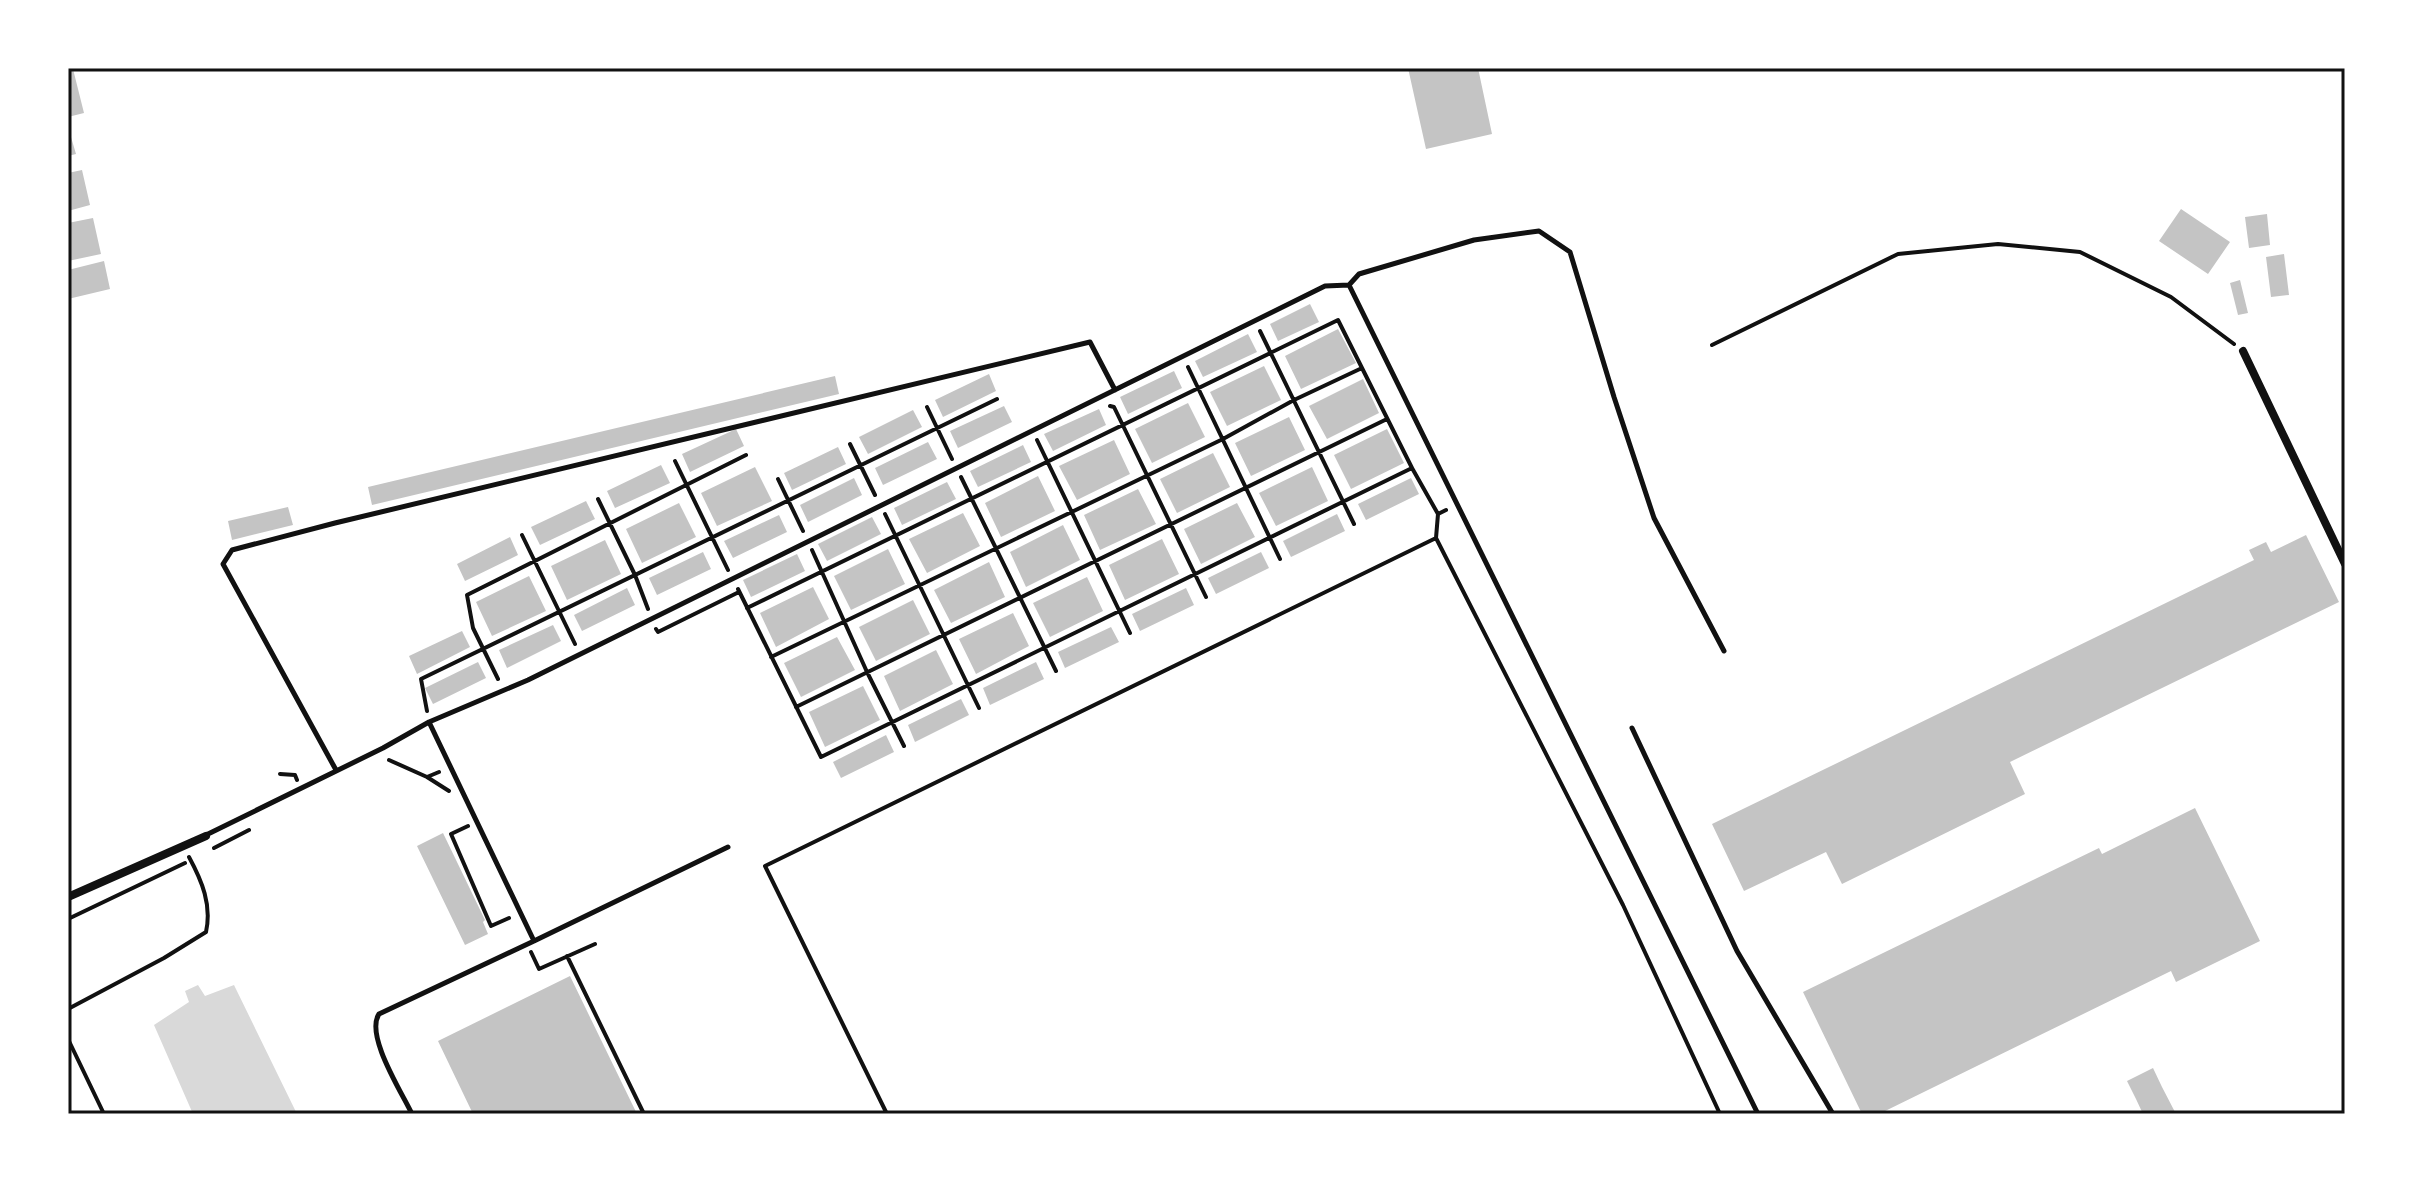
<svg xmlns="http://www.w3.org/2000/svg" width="2413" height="1182" font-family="'Titillium Web',sans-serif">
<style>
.water{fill:#d9d9d9}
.building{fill:#c4c4c4}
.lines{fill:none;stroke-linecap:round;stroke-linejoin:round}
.path{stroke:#111;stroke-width:4}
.service{stroke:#111;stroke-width:5}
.minor{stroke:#111;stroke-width:8}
.neatline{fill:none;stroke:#111;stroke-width:3}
</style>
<rect width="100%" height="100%" fill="#fff"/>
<!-- water -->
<path class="water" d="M198,985L205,996L234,985L297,1114H193L154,1025L189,1002L185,991Z"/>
<!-- building -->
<path class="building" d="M1408,68H1478L1492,134L1426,149Z
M73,69L84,113L68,117V70Z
M68,127L76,154L68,156Z
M82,170L90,205L68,211V173Z
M2181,209L2230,242L2208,274L2159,241Z
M2267,214L2270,245L2249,248L2245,217Z
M93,218L101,254L68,261V223Z
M2284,254L2289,295L2271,297L2266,257Z
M104,261L110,289L68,299V270Z
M2240,280L2248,313L2238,315L2230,283Z
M1310,304L1319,322L1278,341L1270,324Z
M1338,329L1356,363L1301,389L1285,356Z
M1248,334L1257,352L1203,377L1195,361Z
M1264,366L1281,400L1227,426L1210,392Z
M1174,371L1182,388L1128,414L1120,397Z
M989,374L996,391L943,417L935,400Z
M835,376L839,394L372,505L368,487Z
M1363,379L1379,413L1327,439L1309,406Z
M1188,403L1205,437L1152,463L1135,429Z
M1004,406L1012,422L958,448L950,431Z
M1099,409L1106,425L1053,451L1044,434Z
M913,410L922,427L868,454L859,437Z
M1289,417L1305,450L1251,476L1235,443Z
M736,429L744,446L690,472L682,454Z
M1387,429L1404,463L1351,489L1334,455Z
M1114,440L1130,474L1077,500L1059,466Z
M928,442L937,459L883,485L875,468Z
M1023,445L1031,462L978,487L970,471Z
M838,447L846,464L792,490L784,473Z
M1213,453L1230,487L1177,513L1160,479Z
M661,465L670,483L615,508L607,491Z
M755,467L772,501L717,526L701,493Z
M1312,467L1328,501L1276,526L1259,493Z
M1038,476L1055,511L1001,537L985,503Z
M854,478L862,495L808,522L800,505Z
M1411,478L1419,494L1366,520L1358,504Z
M947,482L956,499L902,525L894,508Z
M1138,489L1156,524L1100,550L1084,515Z
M586,501L595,519L540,545L531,527Z
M679,503L696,537L642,563L626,529Z
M1237,503L1255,537L1201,564L1184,529Z
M288,507L293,525L232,540L228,521Z
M963,513L980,546L927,573L909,539Z
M1337,514L1345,531L1291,557L1283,541Z
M779,515L787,532L733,558L724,541Z
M872,517L881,534L827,561L818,544Z
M1063,525L1080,560L1026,587L1010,552Z
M2306,535L2339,602L2010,762L2025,794L1842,884L1826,852L1744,891L1712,824L2254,560L2249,550L2266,542L2271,552Z
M510,537L518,555L465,581L457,564Z
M1162,539L1179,574L1125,600L1109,565Z
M605,540L621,574L567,600L551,566Z
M888,549L905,584L851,610L834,576Z
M703,552L711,569L657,595L649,578Z
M1261,552L1269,568L1216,594L1208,578Z
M797,554L805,571L751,597L743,580Z
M989,562L1005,597L951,623L934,590Z
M529,576L546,611L492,636L476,602Z
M1087,577L1103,611L1050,637L1033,603Z
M813,587L829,619L776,647L760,613Z
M627,588L635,605L582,631L574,615Z
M1186,588L1194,605L1140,631L1132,614Z
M913,600L930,634L876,661L859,627Z
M1013,613L1029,646L976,674L959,639Z
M553,625L561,641L507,668L499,650Z
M1111,627L1119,642L1065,668L1058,652Z
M462,631L470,647L417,674L409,656Z
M837,637L855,670L801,697L784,663Z
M936,650L953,684L900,711L884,676Z
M478,662L486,678L433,704L425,688Z
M1036,662L1044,679L990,705L983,688Z
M863,686L880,720L825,747L809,712Z
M961,699L969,715L915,742L908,725Z
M886,735L894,752L841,778L833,762Z
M2195,808L2260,941L2176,982L2171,971L1879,1114H1862L1803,992L2099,848L2102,854Z
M443,833L485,920L483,922L488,934L465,945L417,846Z
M570,976L637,1114H473L438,1041Z
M2153,1068L2162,1087L2176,1114H2143L2136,1099L2127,1081Z"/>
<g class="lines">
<!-- path -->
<path class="path" d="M1260,331L1354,524
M1712,345L1898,254L1998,244L2080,252L2171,297L2234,344
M1188,367L1280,559
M1110,406L1114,407L1206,597
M927,407L952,459
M1037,440L1130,633
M850,444L875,495
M675,461L728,570
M961,477L1056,671
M778,479L803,531
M598,499L635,575L648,609
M1446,510L1438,514L1436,538L1623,905L1720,1114
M885,514L979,708
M522,535L575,644
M812,550L867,672L904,746
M738,589L821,757L1412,468
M747,608L1338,320L1412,468L1438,514
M656,629L658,632L739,592
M771,657L1223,439L1294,400L1362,368
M498,679L473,628L467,595L746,455
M796,707L1387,419
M427,711L421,679L997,399
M389,760L427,777L439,772
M280,774L295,775L297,780
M427,777L449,791
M468,826L451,834L491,926L509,918
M214,848L249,830
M68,919L185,863
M531,952L539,969L595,944
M567,956L644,1114
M68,1009L164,958L206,932C212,905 202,881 189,857
M68,1039L104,1114
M887,1114L765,866L1436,538"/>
<!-- service -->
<path class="service" d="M1349,285L1359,274L1474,240L1539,231L1570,252L1614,397L1654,518L1724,651
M429,722L534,941L728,847
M1632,728L1737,951L1833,1114
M336,770L223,564L232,550L335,523L1090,342L1115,390
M206,835L383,748L429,722L528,680L1325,286L1349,285L1758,1114
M412,1114C401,1091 365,1035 379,1014L534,941"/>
<!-- minor -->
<path class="minor" d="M2243,351L2345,564
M68,897L206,836"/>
</g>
<!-- border -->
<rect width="2413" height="1182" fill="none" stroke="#ffffff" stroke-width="140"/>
<rect x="70" y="70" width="2273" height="1042" class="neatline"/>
</svg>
